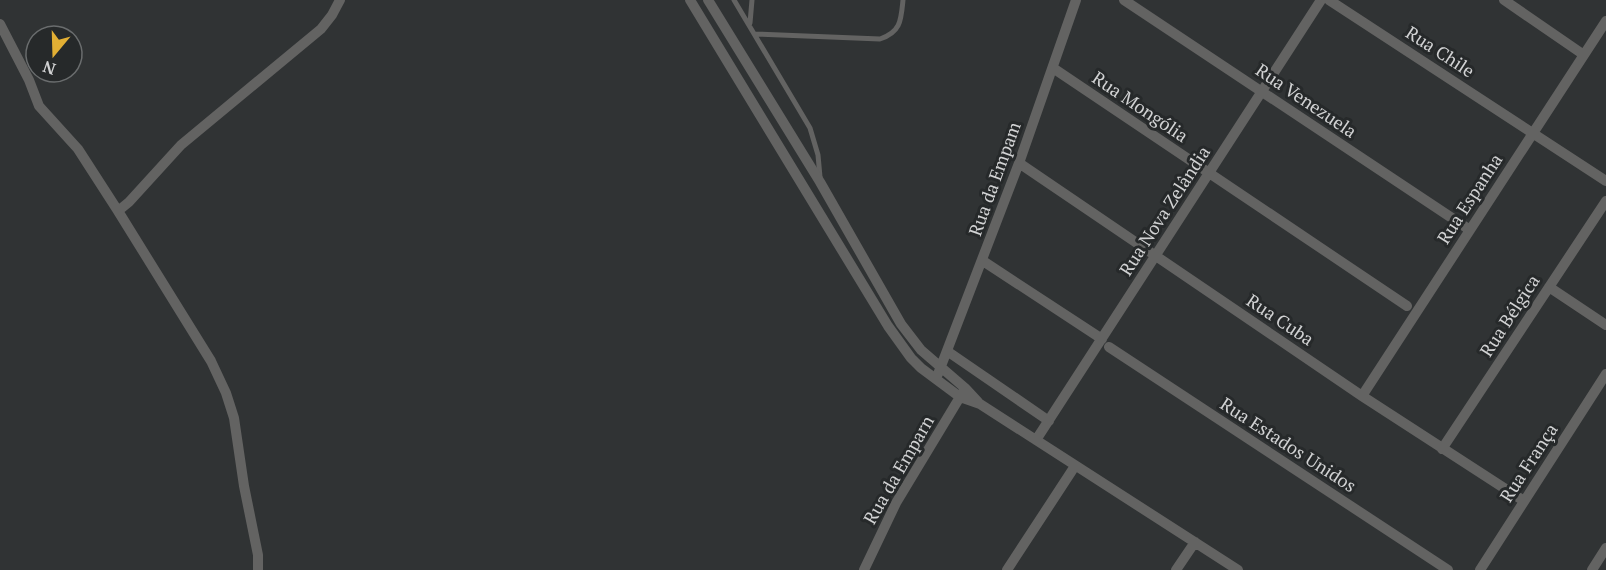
<svg xmlns="http://www.w3.org/2000/svg" width="1606" height="570" font-family="'PT Serif',serif">
<style>
.lines{fill:none;stroke-linecap:round;stroke-linejoin:round}
.service{stroke:#636362;stroke-width:5}
.minor{stroke:#636362;stroke-width:10}
.labels{text-anchor:middle;stroke-width:6;stroke-linejoin:round;paint-order:stroke}
.street-label{font-size:18px;fill:#d1d2d3;stroke:#26292a}
</style>
<rect width="100%" height="100%" fill="#303334"/>
<g class="lines">
<!-- service -->
<path class="service" d="M734,0L810,128L818,155L820,177
M750,23L752,0
M755,34L880,39C901,32 901,20 903,0"/>
<!-- minor -->
<path class="minor" d="M690,0L888,326L911,358L921,368L960,397L980,404L1238,570
M708,0L820,182L901,324L921,350L965,388L978,402
M1124,0L1470,230
M1329,0L1606,181
M1504,0L1584,55
M0,24L29,80L39,106L78,149L118,211
M1053,68L1407,306
M1019,163L1362,396L1524,501
M983,261L1102,339
M1549,287L1606,325
M1109,347L1448,570
M947,351L1049,421
M938,374L1019,163L1076,0
M1362,396L1606,21
M1036,440L1321,0
M1442,449L1606,201
M258,570V555L244,486L234,418L226,393L211,361L118,211L129,202L181,145L321,29L332,15L340,0
M864,570L896,503L963,392
M1007,570L1075,466
M1176,570L1195,542
M1480,570L1606,374
M1592,570L1606,548"/>
</g>
<g class="labels">
<!-- street labels -->
<g class="street-label">
<text transform="translate(1440 52) rotate(33)" y="6">Rua Chile</text>
<text transform="translate(1306 101) rotate(34)" y="6">Rua Venezuela</text>
<text transform="translate(1140 107) rotate(34)" y="6">Rua Mongólia</text>
<text transform="translate(995 179) rotate(-70)" y="6">Rua da Empam</text>
<text transform="translate(1470 199) rotate(-57)" y="6">Rua Espanha</text>
<text transform="translate(1165 211) rotate(-57)" y="6">Rua Nova Zelândia</text>
<text transform="translate(1510 316) rotate(-57)" y="6">Rua Bélgica</text>
<text transform="translate(1280 320) rotate(34)" y="6">Rua Cuba</text>
<text transform="translate(1288 445) rotate(33)" y="6">Rua Estados Unidos</text>
<text transform="translate(1529 463) rotate(-57)" y="6">Rua França</text>
<text transform="translate(899 470) rotate(-60)" y="6">Rua da Emparn</text>
</g>
</g>
<!-- north arrow -->
<g transform="translate(54 54) rotate(199)"><circle r="28" fill="#26292a" stroke="#6a6d6e" stroke-width="1.5"/>
<path d="M0-4.5L10 22L0 15L-10 22Z" fill="#e2af34"/>
<text y="-9" font-size="16" font-weight="bold" text-anchor="middle" fill="#d1d2d3">N</text>
</g>
</svg>
